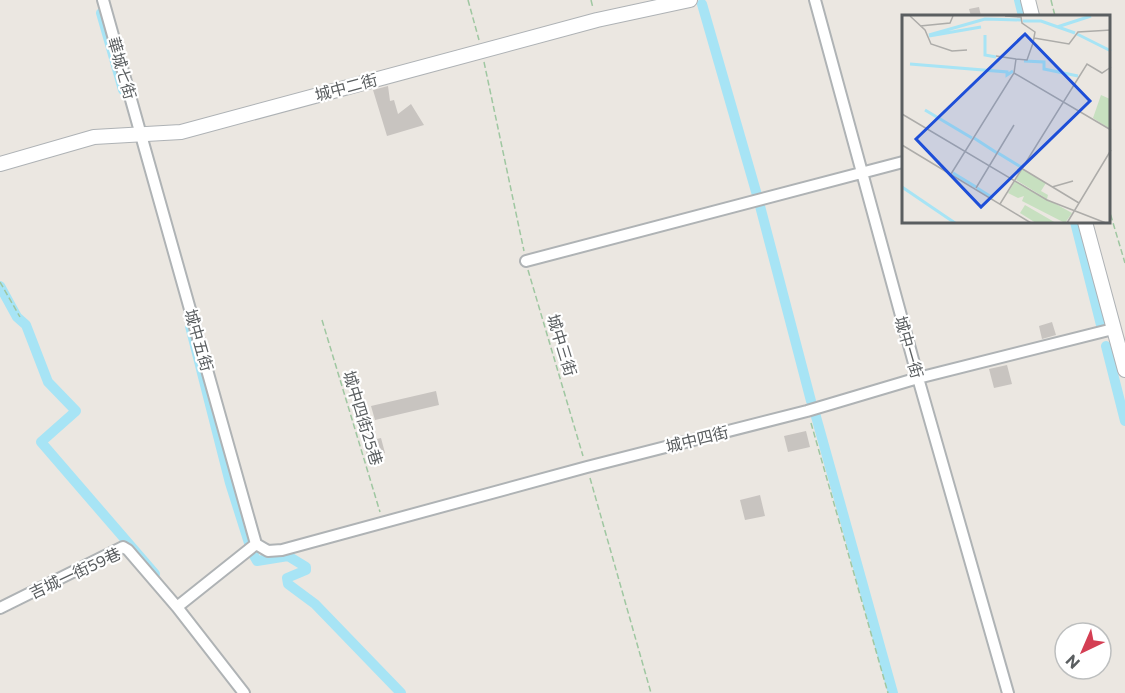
<svg xmlns="http://www.w3.org/2000/svg" width="1125" height="693" font-family="Commissioner,'Noto Sans TC',sans-serif">
<style>
.lines{fill:none;stroke-linecap:round;stroke-linejoin:round}
.canal{stroke:#a7e4f5;stroke-width:10}
.building{fill:#c8c4c0}
.street-casing{stroke:#afb3b5;stroke-width:14}
.secondary-casing{stroke:#aeb2b5;stroke-width:16}
.path{stroke:#9fc7a1;stroke-width:1.5;stroke-dasharray:6 3;stroke-linecap:butt}
.street{stroke:#fff;stroke-width:10}
.secondary{stroke:#fff;stroke-width:14}
.labels{text-anchor:middle;stroke-width:4.5;stroke-linejoin:round;paint-order:stroke}
.street-label{font-size:16px;fill:#5a5e60;stroke:#fff}
.inset-river{fill:none;stroke:#a7e4f5;stroke-width:3}
.inset-road{fill:none;stroke:#adaca9;stroke-width:1.5}
.view{fill:#1d4ed8;fill-opacity:0.15;stroke:#1d4ed8;stroke-width:3}
.inset-edge{fill:none;stroke:#5a5e60;stroke-width:3}
</style>
<rect width="100%" height="100%" fill="#ebe7e1"/>
<g class="lines">
<!-- canal -->
<path class="canal" d="M1019,0L1023,16
M702,4L757,195
M101,13L123,90
M760,206L811,401
M1075,222L1101,325
M0,286L17,317L26,325L48,382L76,411L41,442L155,574
M190,326L230,483L249,543
M1106,346L1125,421
M815,413L893,693
M253,554L257,561L288,556L306,567V570L287,578L288,584L315,604L401,693"/>
</g>
<!-- building -->
<path class="building" d="M979,7L981,16H971L969,9Z
M388,86L390,101L394,100L398,114L411,104L424,125L387,136L373,90Z
M1052,322L1056,335L1042,339L1039,326Z
M1007,365L1012,384L994,388L989,369Z
M436,391L439,405L375,420L371,406Z
M806,431L810,447L788,452L784,436Z
M381,438L385,453L367,457L364,442Z
M760,495L765,516L745,520L740,500Z"/>
<g class="lines">
<!-- street casing -->
<g class="street-casing">
<path id="street" d="M103,0L256,544
M815,0L918,378L1008,693
M526,261L903,162
M177,607L244,693
M0,608L123,547L128,550L177,607L256,544L268,551L282,550L587,467L807,411L918,378L1113,329"/>
</g>
<!-- secondary casing -->
<g class="secondary-casing">
<path id="secondary" d="M1028,0L1032,16
M0,164L94,137L181,132L597,20L690,0
M1085,222L1125,370"/>
</g>
<!-- path -->
<path class="path" d="M468,0L479,40
M591,0L593,8
M1051,0L1055,16
M484,62L524,251
M1108,206L1125,263
M528,270L583,456
M0,282L20,317
M322,320L380,512
M811,423L888,693
M590,478L651,693"/>
<!-- street -->
<use href="#street" class="street"/>
<!-- secondary -->
<use href="#secondary" class="secondary"/>
</g>
<g class="labels">
<!-- street labels -->
<g class="street-label">
<text transform="translate(122 68) rotate(74)" y="6">華城七街</text>
<text transform="translate(346 87) rotate(-15)" y="6">城中二街</text>
<text transform="translate(199 340) rotate(74)" y="6">城中五街</text>
<text transform="translate(562 345) rotate(73)" y="6">城中三街</text>
<text transform="translate(909 347) rotate(74)" y="6">城中一街</text>
<text transform="translate(363 418) rotate(73)" y="6">城中四街25巷</text>
<text transform="translate(697 439) rotate(-14)" y="6">城中四街</text>
<text transform="translate(75 573) rotate(-25)" y="6">吉城一街59巷</text>
</g>
</g>
<!-- overview -->
<g transform="translate(902 15)">
<rect width="208" height="208" fill="#ebe7e1"/>
<path d="M199,80L208,84V114L191,103ZM120,154L144,168L139,176L146,180L145,184L114,165ZM113,166L170,198L163,208L120,186L122,181L116,183L106,178ZM123,190L154,208H134L118,198Z" fill="#c7e0c0"/>
<path class="inset-river" d="M121,6H139L173,18M155,12L189,1M175,19L209,36M27,20L83,4L119,5M83,20V40L94,42M27,21L79,12M122,46L142,47V54L176,61M8,49L105,57V60L111,56M23,95L70,123M72,123L95,138M96,138L119,152M51,158L74,172M0,172L53,208M75,173L91,183"/>
<path class="inset-road" d="M8,1L23,15L29,29L50,36L65,35M18,11L48,8L51,1M132,23L167,29L176,17L209,15M94,41L114,44M112,58L209,115M0,99L145,185L204,208M0,130L129,208M119,153L177,188M49,159L112,58L114,44L125,45L131,28L133,17L120,8L119,2L103,1M150,172L171,166M74,173L112,110M98,189L185,49L200,58L209,52M165,208L209,135"/>
<path class="view" d="M123,19L188,86L79,192L14,124Z"/>
<rect width="208" height="208" class="inset-edge"/>
</g>
<!-- north arrow -->
<g transform="translate(1083 651) rotate(224)"><circle r="28" fill="#ffffff" stroke="#bdbfbf" stroke-width="1.5"/>
<path d="M0-4.5L10 22L0 15L-10 22Z" fill="#d43e53"/>
<text y="-9" font-size="16" font-weight="bold" text-anchor="middle" fill="#5a5e60">N</text>
</g>
</svg>
